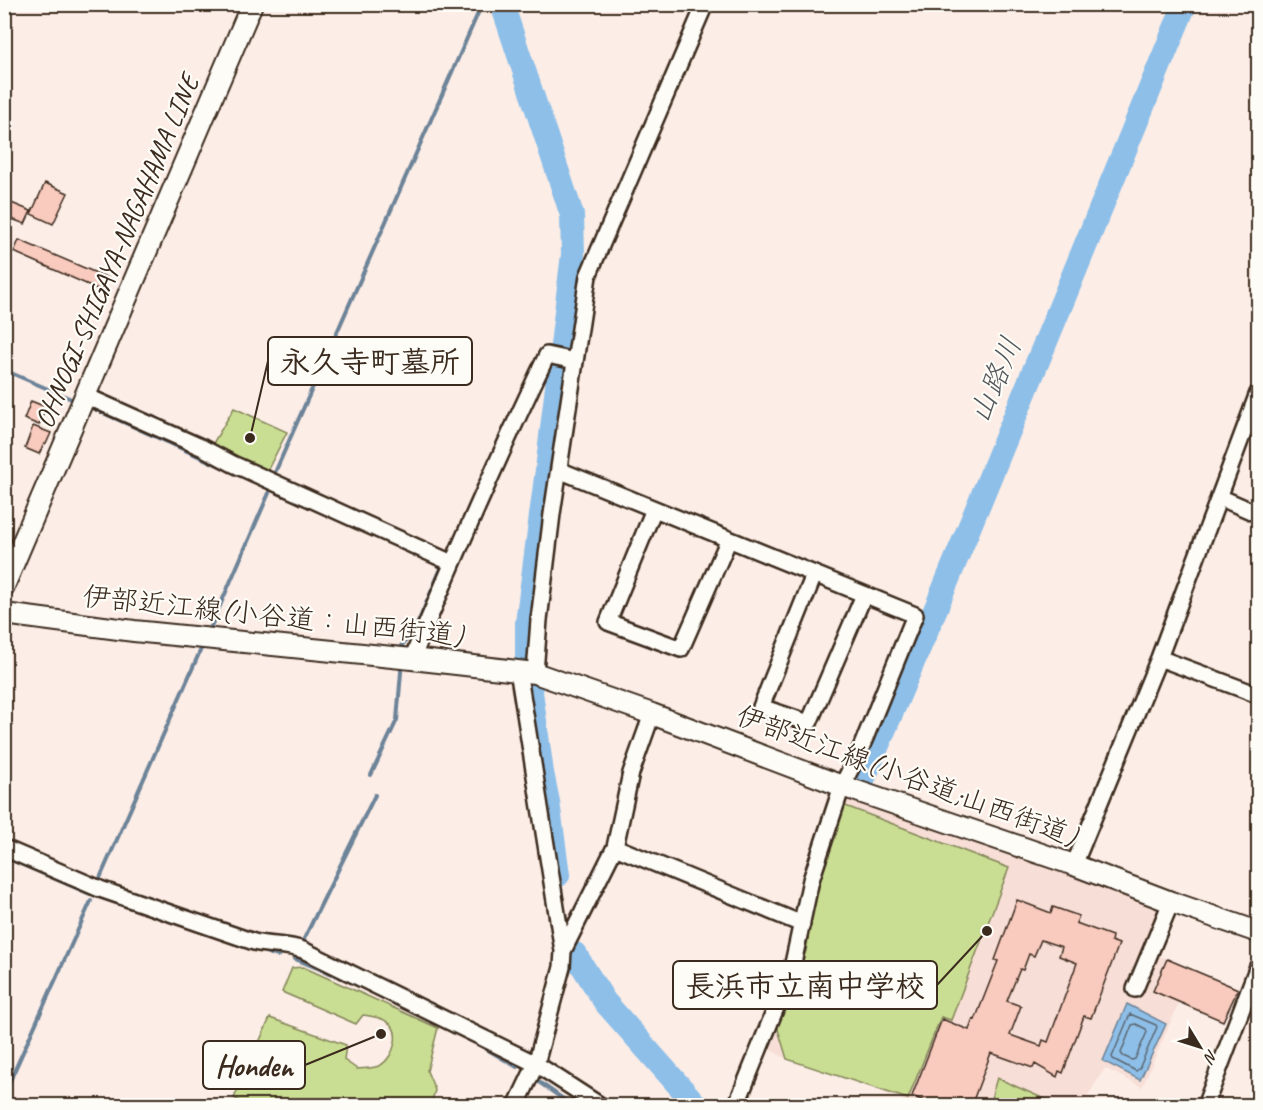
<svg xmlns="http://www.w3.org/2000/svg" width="1263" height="1110" font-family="Caveat,'Klee One',sans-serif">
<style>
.built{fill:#f7ded6}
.green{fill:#cade93;stroke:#828458;stroke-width:1.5}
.water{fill:#8dbfe9;stroke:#6c8398;stroke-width:1.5}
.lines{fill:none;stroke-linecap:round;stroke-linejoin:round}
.shore{stroke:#5c666f;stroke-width:1.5}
.stream{stroke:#6c8398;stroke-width:4}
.river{stroke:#8dbfe9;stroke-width:24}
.building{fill:#f9cabe;stroke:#3b2a1e;stroke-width:1.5;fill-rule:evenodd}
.minor-casing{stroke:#3b2a1e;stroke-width:20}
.major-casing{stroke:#3b2a1e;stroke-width:24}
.minor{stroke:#fdfcf7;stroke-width:15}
.major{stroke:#fdfcf7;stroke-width:20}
.labels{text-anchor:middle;stroke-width:4.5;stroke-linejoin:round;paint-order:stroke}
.street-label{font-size:28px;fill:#3b2a1e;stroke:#fdfcf7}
.water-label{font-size:30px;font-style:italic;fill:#54575b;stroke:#fdfcf7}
.leader{fill:none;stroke:#3b2a1e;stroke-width:2}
.callout-dot{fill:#3b2a1e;stroke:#fdfcf7;stroke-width:2}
.callout{fill:#fdfcf7;stroke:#3b2a1e;stroke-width:2}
.callout-label{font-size:30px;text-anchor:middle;font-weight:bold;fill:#3b2a1e}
</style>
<rect width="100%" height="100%" fill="#fcede6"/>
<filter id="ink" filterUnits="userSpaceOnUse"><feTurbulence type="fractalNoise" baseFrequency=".0167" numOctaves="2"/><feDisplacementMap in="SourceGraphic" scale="12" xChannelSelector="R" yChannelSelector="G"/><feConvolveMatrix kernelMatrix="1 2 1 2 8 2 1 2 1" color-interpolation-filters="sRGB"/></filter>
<g filter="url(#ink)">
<!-- built -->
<path class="built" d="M845,792L1173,910L1155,954L1238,989L1224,1020L1179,1003L1142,1087L1105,1068L1082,1105H915L854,1081L787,1059L767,1048L806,951L819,871Z"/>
<!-- green -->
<path class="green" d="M234,408L287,432L266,473L212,445Z
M843,805L1009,868L951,1020L941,1017L908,1099L787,1059L777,1026L806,951L819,871Z
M303,967L438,1028L427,1071L435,1090L431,1105L249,1106L234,1098L270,1018L346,1045L344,1060L357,1069C364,1068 374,1069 381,1065C394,1057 403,1030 386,1021C380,1017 370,1016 363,1015L356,1024L282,992L292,968Z
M997,1078L1058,1105H989Z"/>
<!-- water -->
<path class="water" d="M1127,1004L1166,1024L1140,1080L1103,1061Z"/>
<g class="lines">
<!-- shore -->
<path class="shore" d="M1130,1014L1156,1025L1157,1027L1139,1069L1136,1071L1113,1059L1112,1057Z
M1136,1024L1146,1029L1147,1032L1135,1059L1132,1060L1123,1056L1121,1053L1132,1025Z"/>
<!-- stream -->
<path class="stream" d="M4,370L76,401
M90,407L350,525
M273,477L479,11
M209,631L269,493
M399,651V648L414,632L442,566L439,565
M371,775L397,720L401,672V665
M4,857L90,894
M100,878L201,649
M96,896L135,909
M301,945L375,795
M259,950L278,956
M298,952L295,959L354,983
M473,1041L517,1067
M536,1080L573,1106
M4,1094L91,901"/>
<!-- river -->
<path class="river" d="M502,4L572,215L573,254L547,470L527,623V662L542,773L548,802L558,875
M863,780L936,608L1185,4
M575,954L605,1002L697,1106"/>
</g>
<!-- building -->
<path class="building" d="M45,183L68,193L53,224L31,214Z
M4,200L31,211L25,224L4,216Z
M19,240L108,278L102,291L14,252Z
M31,401L46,407L39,425L24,419Z
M33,426L51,433L46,444H44L39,454L25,448Z
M1017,900L1051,913L1053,907L1079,916L1076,923L1112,936L1111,941L1119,944L1091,1018L1084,1016L1063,1073L1059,1071L1057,1077L1035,1064L1033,1068L991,1053L971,1106H936L912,1096L942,1019L969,1030L973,1019L975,1020L998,961L995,960ZM1041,940L1062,947L1059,956L1077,963L1048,1042L1043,1040L1041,1046L1010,1035L1021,1006L1007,1001L1020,969L1023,970L1029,954L1034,956Z
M1167,959L1238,989L1223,1021L1153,991Z"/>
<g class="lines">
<!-- minor casing -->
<g class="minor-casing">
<path id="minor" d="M86,396L203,448L233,464L452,563
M559,470L915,615L861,748L842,786L811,880L792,968L736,1106
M1219,497L1258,514
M654,509L608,622L681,649L729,539
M814,575L761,707L809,723L864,595
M1159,658L1258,695
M412,659C455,556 499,455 547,355L575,361
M518,670L563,951
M535,673L539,620L552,514L588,276L705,4
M615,847L802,924
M4,848L100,889L254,942C270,946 288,944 303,950L536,1064L601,1106
M1074,865L1159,658L1258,393
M1135,989L1171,902
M516,1106L536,1064L562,967L563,951L615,847L631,773L652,714
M1205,1106L1258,966"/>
</g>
<!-- major casing -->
<g class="major-casing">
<path id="major" d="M4,586L252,4
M4,614L134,631L412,659L535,673L652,714L842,786L1074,865L1171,902L1258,932"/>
</g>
<!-- minor -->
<use href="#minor" class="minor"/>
<!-- major -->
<use href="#major" class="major"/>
</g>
</g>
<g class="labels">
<!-- street labels -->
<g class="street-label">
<text transform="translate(116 251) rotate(-67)" y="10">OHNOGI-SHIGAYA-NAGAHAMA LINE</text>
<text transform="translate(273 615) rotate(6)" y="10">伊部近江線(小谷道：山西街道)</text>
<text transform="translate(907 775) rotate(20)" y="10">伊部近江線(小谷道;山西街道)</text>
</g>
<!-- water labels -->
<g class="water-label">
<text transform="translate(995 380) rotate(-67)" y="10">山路川</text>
</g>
</g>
<!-- callouts -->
<path class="leader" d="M250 438L268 361M987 931L937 985M381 1034L305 1065"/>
<g class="callout-dot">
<circle cx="250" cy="438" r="6"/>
<circle cx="987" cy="931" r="6"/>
<circle cx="381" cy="1034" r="6"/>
</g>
<g class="callout">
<rect x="268" y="337" width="204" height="48" rx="6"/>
<rect x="673" y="961" width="264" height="48" rx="6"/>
<rect x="203" y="1041" width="102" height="48" rx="6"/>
</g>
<g class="callout-label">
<text x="370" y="372">永久寺町墓所</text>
<text x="805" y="996">長浜市立南中学校</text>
<text x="254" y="1076">Honden</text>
</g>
<!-- margin -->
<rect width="1263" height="1110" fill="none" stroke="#fdfcf7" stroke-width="24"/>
<rect x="12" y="12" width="1239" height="1086" fill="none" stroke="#3b2a1e" stroke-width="2" filter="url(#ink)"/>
<!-- north arrow -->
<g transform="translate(1200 1047) rotate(128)" stroke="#fdfcf7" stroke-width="4.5" paint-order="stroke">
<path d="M0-4.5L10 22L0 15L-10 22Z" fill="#3b2a1e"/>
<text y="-9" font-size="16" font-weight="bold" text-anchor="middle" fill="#3b2a1e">N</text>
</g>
</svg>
